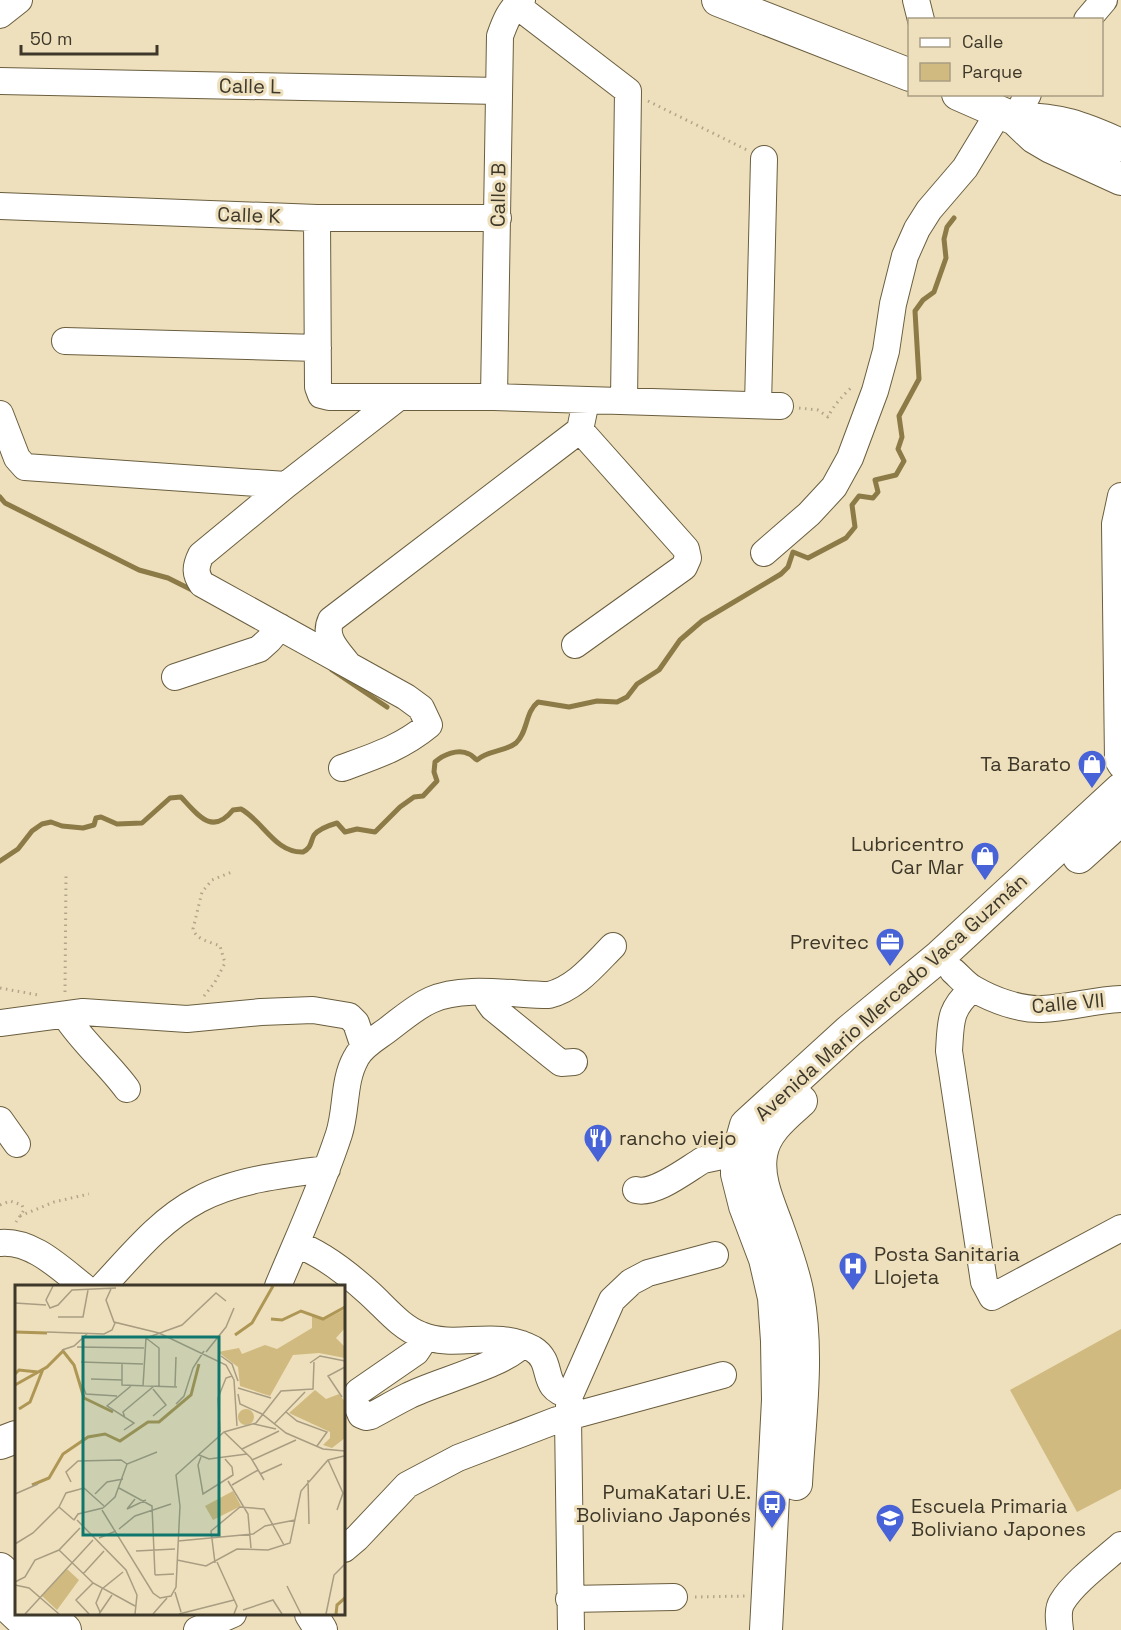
<svg xmlns="http://www.w3.org/2000/svg" width="1121" height="1630" font-family="'Space Grotesk',sans-serif">
<style>
.green{fill:#d0ba7f}
.lines{fill:none;stroke-linecap:round;stroke-linejoin:round}
.stream{stroke:#8c7a47;stroke-width:5}
.minor-casing{stroke:#6a5e3f;stroke-width:28}
.major-casing{stroke:#6a5e3f;stroke-width:34}
.path{stroke:#b1a68a;stroke-width:3;stroke-dasharray:1.5 4.5;stroke-linecap:butt}
.minor{stroke:#fff;stroke-width:26}
.major{stroke:#fff;stroke-width:32}
.labels{text-anchor:middle;stroke-width:6;stroke-linejoin:round;paint-order:stroke}
.street-label{font-size:20px;fill:#3e382a;stroke:#eee0bd}
.poi-label{font-size:20px;fill:#3e382a;stroke:#eee0bd;text-anchor:end}
.inset-river{fill:none;stroke:#ae9654;stroke-width:3}
.inset-road{fill:none;stroke:#a89d82;stroke-width:1.5}
.view{fill:#0f766e;fill-opacity:0.15;stroke:#0f766e;stroke-width:3}
.inset-edge{fill:none;stroke:#3e382a;stroke-width:3}
</style>
<rect width="100%" height="100%" fill="#eee0bd"/>
<!-- green -->
<path class="green" d="M1121,1329V1489L1077,1512L1010,1390Z"/>
<g class="lines">
<!-- stream -->
<path class="stream" d="M0,497L5,503L139,570L168,578L194,591
M332,670L387,707
M0,861L18,849L32,831L42,824L51,822L62,826L83,828L94,825L96,818L101,817L117,824L142,823L170,798L181,797C198,815 212,836 233,810L241,809C263,821 275,853 303,852C312,847 310,843 314,835C319,829 330,825 337,823L345,832L357,829L375,832L400,807L414,797L423,796L437,781L434,772L435,762C443,755 458,748 469,754C472,755 474,758 477,760C488,750 505,752 516,743C528,732 525,712 538,702L569,707L597,701L617,702L627,697L637,684L659,670L680,640L702,621L781,574L788,567L793,552L808,558L846,538L855,527L852,505L859,496L873,498L878,492L875,480L896,475L904,461L898,449L902,437L899,416L919,379L915,311L923,300L934,292L946,258L944,239L947,227L954,218"/>
<!-- minor casing -->
<g class="minor-casing">
<path id="minor" d="M916,0L921,20
M516,5L628,91L624,401
M0,15L19,0
M1087,20L1104,0
M0,81L499,91
M1015,119L1028,94
M0,206L317,218H498
M317,218L318,387L321,395L329,397H494L780,406
M65,341L318,348
M494,397L500,36C505,22 510,9 522,0
M758,405L764,159
M0,414L17,458L25,467L286,485
M1121,496L1115,524L1118,760L1121,765
M764,553L809,514L834,487L850,458L875,391L886,351L893,304L905,256L917,229L929,210L965,168L999,112
M575,645L684,567L688,558L686,549L580,430
M347,663C337,650 323,637 331,620L580,430L586,401
M175,677L259,649L269,640L280,627
M342,768C375,756 401,748 429,725L421,708L406,697L202,584C195,574 195,567 201,555L286,485L399,397
M953,971C960,977 966,985 974,989C993,1000 1020,1010 1042,1009C1068,1008 1094,1000 1121,999
M972,989C949,1010 951,1021 949,1051L984,1282L992,1297L1121,1228
M488,993V1001L493,1008L552,1056L561,1063L574,1062
M65,1015C82,1042 108,1063 127,1089
M0,1023L83,1012L187,1019L261,1012L313,1010L349,1016L356,1023L364,1047
M0,1120L17,1144
M636,1190C655,1195 686,1170 703,1160L722,1156L737,1157
M0,1243C32,1240 60,1268 83,1286
M296,1244C321,1253 348,1274 368,1292C385,1307 400,1327 421,1335C457,1350 494,1328 533,1349C556,1363 538,1389 570,1395
M103,1286C132,1255 160,1220 198,1200C234,1180 286,1174 327,1169
M278,1286C299,1236 322,1186 339,1134C347,1109 343,1081 356,1058C362,1046 375,1039 386,1031C401,1020 415,1007 431,1000C464,985 514,995 549,995C576,988 594,965 613,946
M426,1337L416,1352L358,1392L355,1401L361,1415L366,1417L371,1416C384,1409 396,1402 408,1396C432,1383 510,1363 522,1344
M344,1549L357,1538L407,1485L458,1458L557,1420L723,1375
M569,1599L674,1597
M197,1630L233,1614
M571,1630L568,1418L570,1395L612,1300L631,1282L648,1273L715,1255
M1060,1630C1059,1621 1057,1610 1062,1602C1073,1583 1104,1560 1121,1545"/>
</g>
<!-- major casing -->
<g class="major-casing">
<path id="major" d="M718,0L910,75
M958,94L1015,119L1034,137L1051,147L1121,179
M1015,119C1058,118 1083,128 1121,145
M1079,857L1121,819
M0,1443L16,1437
M796,1484C799,1422 809,1357 798,1296C794,1272 785,1249 777,1226C769,1204 757,1179 761,1155C764,1132 784,1116 801,1101
M0,1569L16,1584
M0,1599L33,1630
M48,1614L65,1630
M311,1614L321,1630
M766,1630L778,1400L777,1341L774,1298L765,1259L745,1206L737,1174V1157L746,1125L849,1031L940,956L1121,789"/>
</g>
<!-- path -->
<path class="path" d="M648,101L747,150
M799,408L818,410L828,417C833,406 844,394 853,386
M0,988L38,995
M65,992L66,874
M204,996L215,982L225,963L220,946C211,942 196,940 193,929L202,892L212,880L234,871
M0,1205L10,1201L22,1205L24,1210L16,1222
M20,1216L54,1202L89,1194
M695,1597L745,1596"/>
<!-- minor -->
<use href="#minor" class="minor"/>
<!-- major -->
<use href="#major" class="major"/>
</g>
<!-- icons -->
<defs>
<g id="shop-pin" transform="scale(1.5)"><path d="M0 17L-7.5 6A9.5 9.5 0 1 1 7.5 6Z" fill="#4863d7" stroke="#eee0bd"/><path d="M-5-2.5h2.3a2.7 3.5 0 0 1 5.4 0H5L5.5 6h-11ZM-1.5-2.5h3a1.5 2.3 0 0 0-3 0Z" fill="#fff"/></g>
<g id="office-pin" transform="scale(1.5)"><path d="M0 17L-7.5 6A9.5 9.5 0 1 1 7.5 6Z" fill="#4863d7" stroke="#eee0bd"/><path d="M-6-3h4V-5.5h4V-3h4V5H-6ZM-1-4.5V-3h2v-1.5ZM-6 0V1H6V0Z" fill="#fff"/></g>
<g id="restaurant-pin" transform="scale(1.5)"><path d="M0 17L-7.5 6A9.5 9.5 0 1 1 7.5 6Z" fill="#4863d7" stroke="#eee0bd"/><path d="M-5-6h1v4h1v-4h1v4h1v-4h1v5L-1.5 .5V6h-2V.5L-5-1ZM5-6V6H3V1.5H1.5Q1.5-4 5-6Z" fill="#fff"/></g>
<g id="hospital-pin" transform="scale(1.5)"><path d="M0 17L-7.5 6A9.5 9.5 0 1 1 7.5 6Z" fill="#4863d7" stroke="#eee0bd"/><path d="M-5-5h3v3.5h4V-5h3V5h-3V1.5h-4V5h-3Z" fill="#fff"/></g>
<g id="bus-pin" transform="scale(1.5)"><path d="M0 17L-7.5 6A9.5 9.5 0 1 1 7.5 6Z" fill="#4863d7" stroke="#eee0bd"/><path d="M-5-6H5V4H4V6H2V4H-2V6H-4V4H-5ZM-3.5-4V0h7V-4ZM-3.5 1.2v1.5H-2V1.2ZM2 1.2v1.5H3.5V1.2Z" fill="#fff"/></g>
<g id="school-pin" transform="scale(1.5)"><path d="M0 17L-7.5 6A9.5 9.5 0 1 1 7.5 6Z" fill="#4863d7" stroke="#eee0bd"/><path d="M0-5L7-2L0 1L-7-2ZM-4 1L0 2.5L4 1V4Q0 6-4 4Z" fill="#fff"/></g>
</defs>
<g fill-rule="evenodd">
<use href="#shop-pin" x="1092" y="764"/>
<use href="#shop-pin" x="985" y="856"/>
<use href="#office-pin" x="890" y="942"/>
<use href="#restaurant-pin" x="598" y="1138"/>
<use href="#hospital-pin" x="853" y="1266"/>
<use href="#bus-pin" x="772" y="1504"/>
<use href="#school-pin" x="890" y="1518"/>
</g>
<g class="labels">
<!-- street labels -->
<g class="street-label">
<text transform="translate(250 86) rotate(1)" y="7">Calle L</text>
<text transform="translate(498 195) rotate(-89)" y="7">Calle B</text>
<text transform="translate(249 215) rotate(2)" y="7">Calle K</text>
<text transform="translate(891 997) rotate(-42)" y="7">Avenida Mario Mercado Vaca Guzmán</text>
<text transform="translate(1068 1003) rotate(-5)" y="7">Calle VII</text>
</g>
<!-- poi labels -->
<g class="poi-label">
<text x="1071" y="771">Ta Barato</text>
<text x="964" y="851">Lubricentro<tspan x="964" dy="23">Car Mar</tspan></text>
<text x="869" y="949">Previtec</text>
<text x="619" y="1145" text-anchor="start">rancho viejo</text>
<text x="874" y="1261" text-anchor="start">Posta Sanitaria<tspan x="874" dy="23">Llojeta</tspan></text>
<text x="751" y="1499">PumaKatari U.E.<tspan x="751" dy="23">Boliviano Japonés</tspan></text>
<text x="911" y="1513" text-anchor="start">Escuela Primaria<tspan x="911" dy="23">Boliviano Japones</tspan></text>
</g>
</g>
<!-- overview -->
<g transform="translate(15 1285)">
<rect width="330" height="330" fill="#eee0bd"/>
<path d="M330,24V43L321,53L330,62V73L304,68L278,70L255,111L225,101L223,82L203,67L224,63L227,69L250,60L262,64L297,43V30L309,35ZM300,105L311,114L324,109L330,117V153L317,163L308,160L315,153V147L274,128ZM223 132a8 8 0 1 1 16 0a8 8 0 1 1-16 0ZM218,206L226,221L198,235L190,221ZM52,284L64,295L42,325L27,311Z" fill="#d0ba7f"/>
<path class="inset-river" d="M256,34L267,35L286,26L308,34L330,22M0,47L32,48M220,50L237,38L258,1M0,89L4,85L23,87M0,100L32,82L48,66L59,80L69,113L98,127M4,124L15,117L28,84M17,200L34,193L48,169L73,152L90,149L105,156L133,137H144L176,110L184,79M321,329L322,320L330,313"/>
<path class="inset-road" d="M38,1L31,15L35,23L43,20L57,5L101,3M96,4L91,15L99,37L144,48L211,80L219,95L222,141M0,18L31,20M43,32H68L73,5M32,47L89,49L97,45L100,38M131,53L144,63V101M62,62L129,63M47,65L59,61L73,48M191,67L211,42L219,23M206,71L217,79L223,96M66,77L128,79M295,78L305,71L330,76M107,79V100L162,102M76,94L107,95M67,99L71,109L102,111M128,101L131,53L167,40L201,8L211,16M160,101L161,72M223,103L256,113M223,109L225,119L247,129L271,148L308,164L330,166M327,112L313,91L330,82M161,119L169,111L178,83L189,66M271,127L282,136L312,147L302,161M138,131L151,120L138,104M110,133L108,127L139,101M239,139L261,144M259,139L290,107M109,145L119,138L92,121L116,101M205,147L203,113L211,93L217,91M209,147L236,173L249,195M227,164L264,146M184,170L194,174L232,169M186,172L183,180L188,209L218,190L217,182L210,174M237,175L281,155M313,175L328,208L322,225M245,189L267,179M293,195L294,239M213,196L233,229L236,263M56,197L51,187L63,176L106,175L112,179M217,200L243,185M104,203L137,221L140,290M0,209L23,199M80,209L92,197L108,194M120,214L112,224L131,215M44,222L51,208L69,203L89,221M44,222L59,235M88,223L100,212L112,179L142,167M87,225L138,308L145,313L156,311L161,302L165,221L161,190L209,147L241,138L266,106L298,104L299,77M59,235L63,229L88,223M62,235L111,285L122,310L120,329M104,244L120,231L156,219M84,253L101,246M163,256L238,249L250,241L280,235M0,259L18,248L44,222M44,265L78,298L120,321M121,266L160,264M162,275L191,281L222,264L253,265L275,258L286,206L313,175L329,171M202,277L222,321L219,329M200,278L196,246L225,222L249,224L269,260M68,289L89,266M140,290L159,289M0,297L10,292L20,275L44,265L65,243M0,300L14,303L44,329M272,301L286,329M160,307L166,327M228,325L258,315L267,329M85,327L81,318L87,304L108,287M10,329L78,255M74,329L61,315L78,298M84,329L97,310M138,329L152,313M164,329L219,315M311,329L319,290L330,279"/>
<path class="view" d="M68,52H204V250H68Z"/>
<rect width="330" height="330" class="inset-edge"/>
</g>
<!-- legend -->
<rect x="908" y="18" width="195" height="78" fill="#eee0bd" stroke="#a89d82" stroke-width="1.5"/>
<rect x="920" y="38" width="30" height="9" fill="#ffffff" stroke="#a89d82" stroke-width="1.5"/>
<text x="962" y="48" font-size="18" fill="#3e382a">Calle</text>
<rect x="920" y="63" width="30" height="18" fill="#d0ba7f" stroke="#a89d82" stroke-width="1.5"/>
<text x="962" y="78" font-size="18" fill="#3e382a">Parque</text>
<!-- scale -->
<path d="M21 45v9h136v-9" fill="none" stroke="#3e382a" stroke-width="3"/>
<text x="30" y="45" font-size="18" fill="#3e382a" stroke="#eee0bd" stroke-width="4.5" paint-order="stroke">50 m</text>
</svg>
